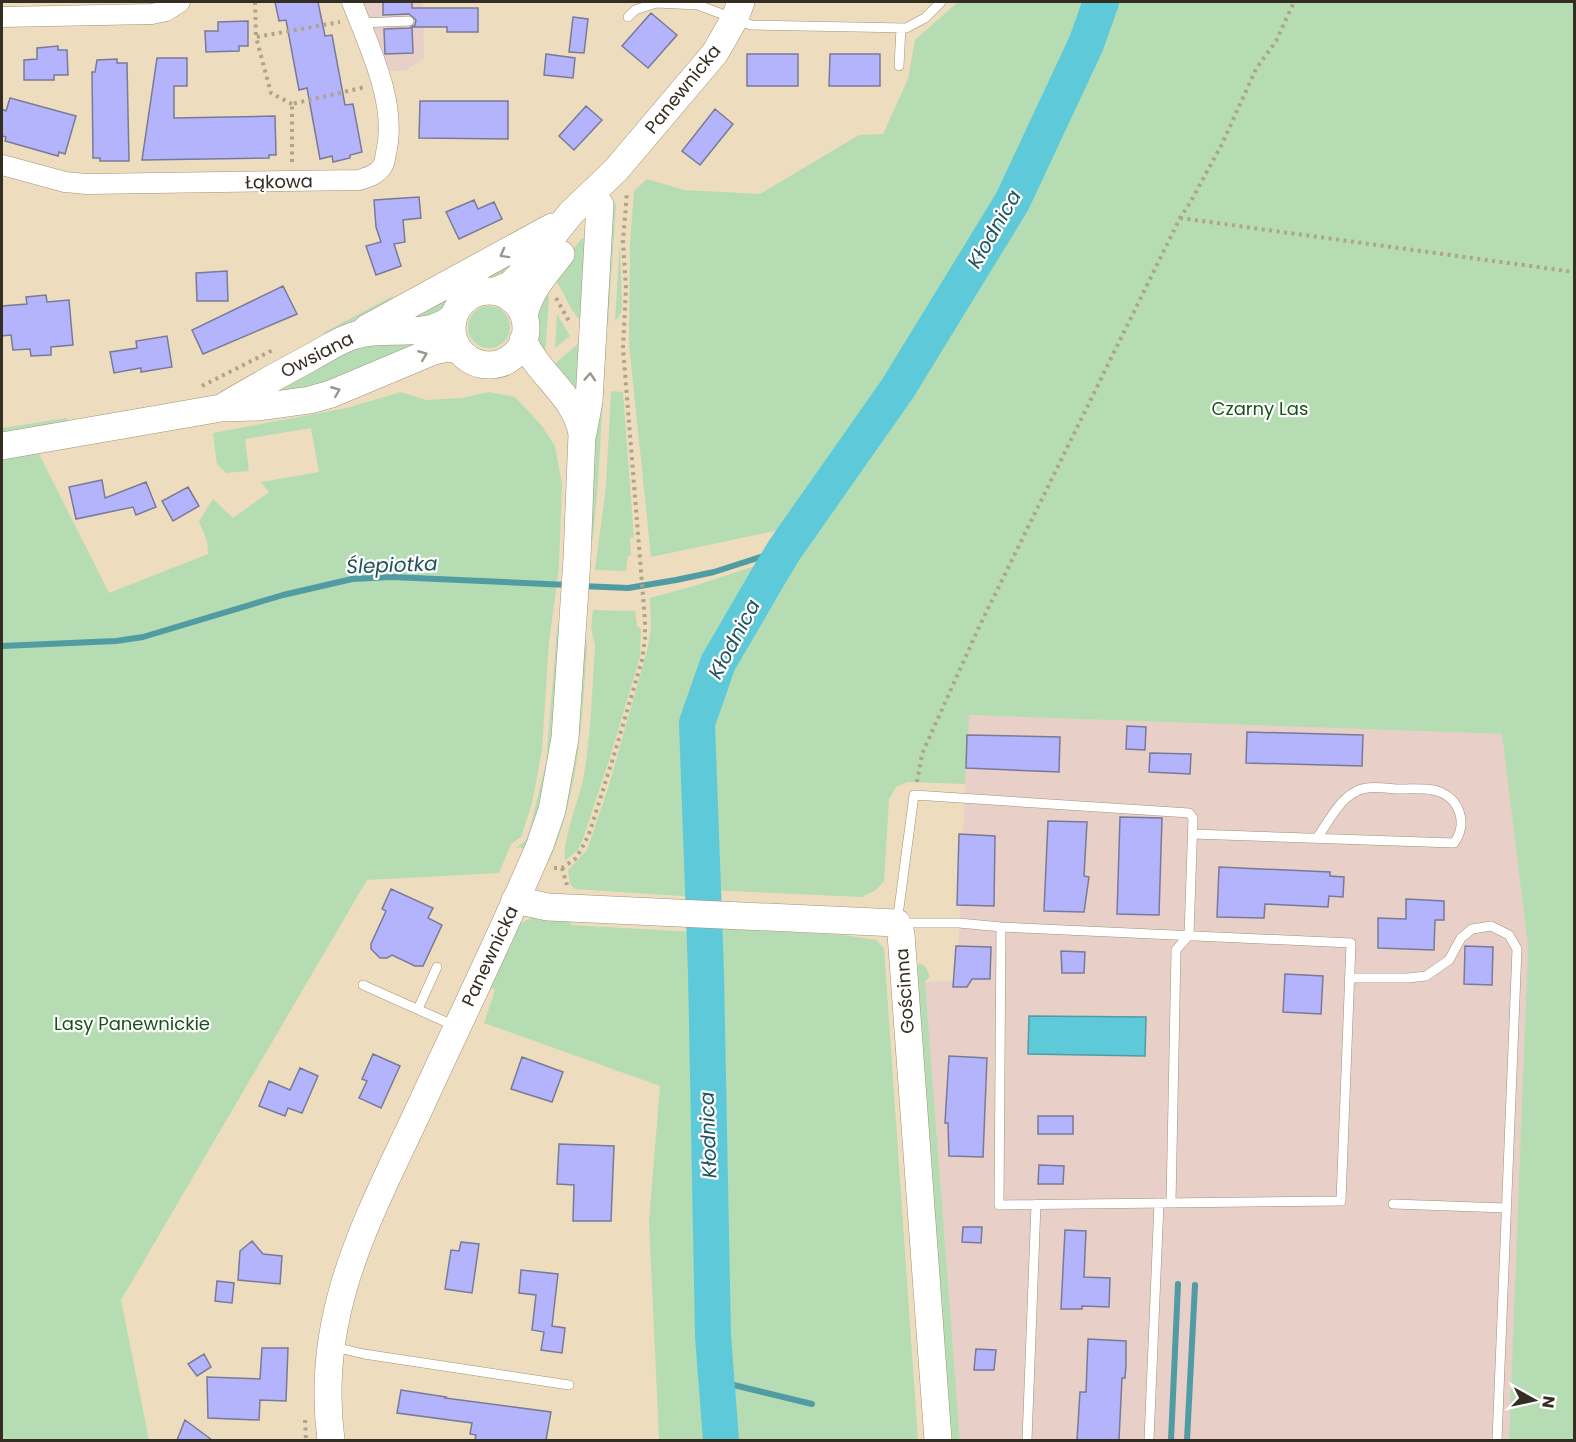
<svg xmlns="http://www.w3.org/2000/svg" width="1576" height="1442" font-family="Poppins,sans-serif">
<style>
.industrial{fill:#e8cfc7}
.green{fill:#b6dcb4}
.water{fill:#5ecad9;stroke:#519ba2;stroke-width:1.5}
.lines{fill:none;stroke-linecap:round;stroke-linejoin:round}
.stream{stroke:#519ba2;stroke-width:6}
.river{stroke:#5ecad9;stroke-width:36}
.building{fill:#b3b4fb;stroke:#797a97;stroke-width:1.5}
.lane-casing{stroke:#a29276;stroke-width:10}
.street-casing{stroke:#a29276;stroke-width:21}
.secondary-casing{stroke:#a29276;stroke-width:28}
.path{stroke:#afa38a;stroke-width:4;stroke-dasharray:3 4.5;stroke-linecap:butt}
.lane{stroke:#fff;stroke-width:9}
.street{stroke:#fff;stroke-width:20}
.secondary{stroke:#fff;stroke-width:27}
.oneway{stroke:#9a9690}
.labels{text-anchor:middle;stroke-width:4.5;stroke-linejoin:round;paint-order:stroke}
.street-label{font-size:18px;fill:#342e22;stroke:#fff}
.park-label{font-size:18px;fill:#185119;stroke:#fff}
.water-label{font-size:20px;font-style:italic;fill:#23535a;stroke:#fff}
</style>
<rect width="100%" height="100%" fill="#edddbe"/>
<!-- industrial -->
<path class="industrial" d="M360,2H423L424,58L405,71H388Z
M968,715L1502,734L1528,947L1509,1440H960L925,982L957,981Z"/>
<!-- green -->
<path class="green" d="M958,2H1092L1077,40L1005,199L844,437L789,528L651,557L629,344L630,242L634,191L647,179L684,190L760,194L859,135L883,134L908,79L915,40Z
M1106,2H1574V1440H1509L1528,947L1502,734L969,715L965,784L907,782L896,787L889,799L884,881L876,890L862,897L709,890L704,725L724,665L791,551L895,405L1016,205L1091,45Z
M613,201L616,205L608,324L601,323L610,208Z
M622,207L620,245L622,308L620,315L615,321Z
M586,237L581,320C567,309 565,289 552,277L581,239Z
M505,261L517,270L497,281L469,286L459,293L441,313L394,321Z
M541,290L549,297L545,357L533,340L534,316Z
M393,296L388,308L324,336L323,333Z
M468 327a21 21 0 1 1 42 0a21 21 0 1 1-42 0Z
M557,314L570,336L555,348Z
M441,336L329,387L281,392L280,389L347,346Z
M581,341L582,394L549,369Z
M603,343L606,347L598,484L593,539L589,543L597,393Z
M611,391L623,392L634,538H630L631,555L628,556L626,571L595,570L606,486Z
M401,392L426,400L462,398L489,392L515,397L542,426L555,446L562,484L559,567L549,642L542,750L532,803L521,837L511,844L499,873L367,880L121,1300L149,1440H2V458L38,452L109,593L208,554L207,541L199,521L213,499L233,518L269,492L261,482L319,472L311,428L245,439L249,471L226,473L217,464L213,433L347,408Z
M67,418L68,425L2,436V428Z
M770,561L709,663L689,737L695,897L575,889L570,884L568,870L587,850L609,785L648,647L651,627L650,598L697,585Z
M593,610L635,611L637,626L641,629L640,657L611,754L584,836L578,850L565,861C562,841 578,802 583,780C591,736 592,690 595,645L591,629Z
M560,616L556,722L547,780L527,850L520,847L515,849L526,840L530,828L546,763L557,630Z
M585,631L587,647C582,719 579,792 550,860L547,858Z
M533,917L571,918V925L695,932L704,1349L712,1440H659L649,1221L660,1086L484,1023L495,990L487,986L519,924Z
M715,928L843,935L876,940L884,948L918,1440H728L720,1332Z
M919,963L925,966L930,976L925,982L960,1440H948L915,974Z"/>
<!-- water -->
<path class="water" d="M1029,1016L1146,1017L1145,1056L1028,1054Z"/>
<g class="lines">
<!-- stream -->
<path class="stream" d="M581,586L628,588L676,580L714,572L785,549
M2,646L116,641L143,637L283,595L352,579L392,577L568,585
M717,1381L812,1404
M1171,1440L1178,1284
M1187,1440L1195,1285"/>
<!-- river -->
<path class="river" d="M721,1440L713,1336L706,973L697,723L718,663L768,577L785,549L898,388L1012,202L1086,44L1101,2"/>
</g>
<!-- building -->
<path class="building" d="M275,2H318L325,36L332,35L345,105L353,104L362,152L350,155V158L333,162L332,156L320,159L307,88L299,90L286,20L279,21Z
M383,2H412V8H478V32H447V27H412L413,53L385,54L384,29L410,28L415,25L416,20L409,14L383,15Z
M651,13L677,35L648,68L622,46Z
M573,17L588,19L584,53L569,52Z
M248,21V46H239V51L206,52L205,31H218V22Z
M58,46V50H67L68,75H54V80H24V60L37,59V48Z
M546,54L575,58L573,78L544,75Z
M747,54H798V86H747Z
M830,54H880V86H829Z
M157,58H187V86H174V118L275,116L276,155H269V158L142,160Z
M117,59V63H127L129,161H100V158H93L92,72H95L97,60Z
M10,98L76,116L65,154L59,152L58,156L5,141L6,137L2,136V109L6,111Z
M420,101H508V139L419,138Z
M586,106L602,120L574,150L559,136Z
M715,109L733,124L700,165L682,151Z
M419,197L421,218L403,220L405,242L394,244L401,266L376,275L366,246L381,242L376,227L374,200Z
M474,200L478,209L494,202L502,219L459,239L446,212Z
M227,271L228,301H197L196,273Z
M283,286L297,314L203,354L192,330Z
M46,295L47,302L69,300L73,345L51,347V355L31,356L30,349L13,350L11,335L2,336V306L27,304L26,297Z
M167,336L172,367L141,372V368L114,373L110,352L137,348L136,341Z
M102,480L105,498L146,482L156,507L136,515L133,507L76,519L69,487Z
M188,487L199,506L173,521L162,501Z
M1127,726L1146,727L1145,750L1126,749Z
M1247,732L1363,735L1362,766L1246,763Z
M967,735L1060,737L1059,772L966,768Z
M1150,753L1191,754L1190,774L1149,772Z
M1120,817L1162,818L1159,915L1117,914Z
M1048,821L1087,822L1084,876L1089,877L1084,912L1044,911Z
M959,834L995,836L994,906L957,905Z
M1219,867L1330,872V876L1344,877L1343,897L1329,896L1328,907L1265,904L1264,918L1217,917Z
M391,889L433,908L428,918L442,925L423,966H415L392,955L387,958H380L371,949V944L386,911L382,909Z
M1406,899L1444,901V920H1435L1434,950L1378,948V918L1406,919Z
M956,946L991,947L990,979H972L967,987H953Z
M1465,946L1493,947L1492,985L1464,984Z
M1061,951L1085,952L1084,973H1062Z
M1285,974L1323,976L1321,1014L1283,1012Z
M373,1054L400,1066L381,1108L359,1098L367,1081L362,1079Z
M949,1056L987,1058L983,1157L949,1156L948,1123H945Z
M522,1057L563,1072L552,1102L511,1089Z
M300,1068L318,1076L302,1113L288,1108L285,1116L259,1106L269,1081L290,1090Z
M1038,1116H1073V1134H1038Z
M559,1144L614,1146L611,1221H573L574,1185L557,1184Z
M1039,1165L1064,1166L1063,1184H1038Z
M963,1227H982L981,1243L962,1242Z
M1065,1230L1086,1231L1084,1277L1110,1278L1109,1307L1082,1306V1309H1061Z
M252,1241L263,1254L282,1256L280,1284L238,1280L240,1251Z
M461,1242L479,1244L472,1293L445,1289L451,1250L459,1251Z
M521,1270L558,1274L552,1326L565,1328L562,1353L541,1350L544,1332L532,1330L536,1295L519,1293Z
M217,1281L234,1283L232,1303L215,1301Z
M1088,1339L1126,1341V1365L1125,1378H1122L1119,1440H1077L1080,1392H1086Z
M262,1348H288L286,1401L260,1400L259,1420L208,1418L207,1377L260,1379Z
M976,1349L996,1350L994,1370H974Z
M204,1354L211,1367L197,1376L188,1364Z
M401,1390L446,1397L445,1398L551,1412L546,1440H475L476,1435L470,1434L472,1423L397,1413Z
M185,1420L212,1440H177Z"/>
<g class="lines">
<!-- lane casing -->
<g class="lane-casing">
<path id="lane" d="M628,17L635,10L656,3L698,5L751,25L906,28L925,18L941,2
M360,23L409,21
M899,66L901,28
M1193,834L1454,843C1469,823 1459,795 1433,790C1422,788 1408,789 1396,789C1383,788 1367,785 1355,792C1339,800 1327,824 1317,838
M1001,927L999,1205L1341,1201L1351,943L1001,927L959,923H897L914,795L1189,813L1193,818L1189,935L1176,950L1171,1203
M1349,978H1408L1426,976L1449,960L1461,938L1472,929L1491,926L1509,935L1517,949L1497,1440
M363,985L455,1026
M418,1009L437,967
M1393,1204L1506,1208
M335,1347L364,1354L569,1385
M1027,1440L1036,1204
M1149,1440L1159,1203"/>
</g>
<!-- street casing -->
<g class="street-casing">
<path id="street" d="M2,17L152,14L166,11L180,2
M2,165L65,182L87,184L359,180C368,177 376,175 382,167C385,163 385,158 386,153C398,104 369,47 352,2"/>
</g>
<!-- secondary casing -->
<g class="secondary-casing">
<path id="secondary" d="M496,291L510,285L526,269L571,213L616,170L715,53L735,18L741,2
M452 328a37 37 0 1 1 74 0a37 37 0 1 1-74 0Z
M524,316C529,291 546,273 561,254
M367,328L552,227
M221,408C251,390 280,374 310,358C325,350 340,339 356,335C388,325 428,341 454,316
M583,433L589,401L600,205
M2,446L221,408L259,407L310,400L331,394L431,352L447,348L459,350
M515,900L548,907L897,923L901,934L938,1440
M331,1440C314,1312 369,1217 421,1105C461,1018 503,932 540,845L552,810L565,738L577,559L582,434C576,396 539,376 523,340"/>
</g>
<!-- path -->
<path class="path" d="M255,2L256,37
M292,104L271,93L256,37L340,22
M292,162V104L365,87
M1180,218L1574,272
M556,298L570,323
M202,386L273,350
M917,782L922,754L979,627L1180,218L1190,203L1222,144L1256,69L1276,41L1294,2
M554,868H562L575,859L581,850L589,834L615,752L642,660L645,639V621L623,348L626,288L623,242L627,192
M562,868L567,885
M305,1420L306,1440"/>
<!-- lane -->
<use href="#lane" class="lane"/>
<!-- street -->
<use href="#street" class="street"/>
<!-- secondary -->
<use href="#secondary" class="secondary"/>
</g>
<!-- one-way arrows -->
<defs><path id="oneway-chevron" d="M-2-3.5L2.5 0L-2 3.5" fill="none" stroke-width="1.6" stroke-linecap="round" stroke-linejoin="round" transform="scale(1.5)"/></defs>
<g class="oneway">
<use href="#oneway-chevron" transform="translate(504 254) rotate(151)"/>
<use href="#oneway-chevron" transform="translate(423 355) rotate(-22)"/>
<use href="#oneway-chevron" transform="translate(590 377) rotate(-86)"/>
<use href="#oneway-chevron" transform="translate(336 391) rotate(-22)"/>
</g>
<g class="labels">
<!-- street labels -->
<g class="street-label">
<text transform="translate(683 89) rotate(-51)" y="6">Panewnicka</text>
<text transform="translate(279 182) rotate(-1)" y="6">Łąkowa</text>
<text transform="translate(317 355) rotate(-27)" y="6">Owsiana</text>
<text transform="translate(490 956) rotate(-65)" y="6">Panewnicka</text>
<text transform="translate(905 991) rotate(-94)" y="6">Gościnna</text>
</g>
<!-- park labels -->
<g class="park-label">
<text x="1260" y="415">Czarny Las</text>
<text x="132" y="1030">Lasy Panewnickie</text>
</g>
<!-- water labels -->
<g class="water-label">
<text transform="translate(994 229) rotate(-60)" y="7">Kłodnica</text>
<text transform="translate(392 565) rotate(-2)" y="7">Ślepiotka</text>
<text transform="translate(734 639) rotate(-62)" y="7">Kłodnica</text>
<text transform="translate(708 1135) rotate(-92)" y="7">Kłodnica</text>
</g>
</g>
<!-- border -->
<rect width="1576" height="1442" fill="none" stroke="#342e22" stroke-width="6"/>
<!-- north arrow -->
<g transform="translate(1534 1400) rotate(98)" stroke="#ffffff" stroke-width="4.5" paint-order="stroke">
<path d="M0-4.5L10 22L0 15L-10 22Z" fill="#342e22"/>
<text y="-9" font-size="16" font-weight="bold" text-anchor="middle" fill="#342e22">N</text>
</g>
</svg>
